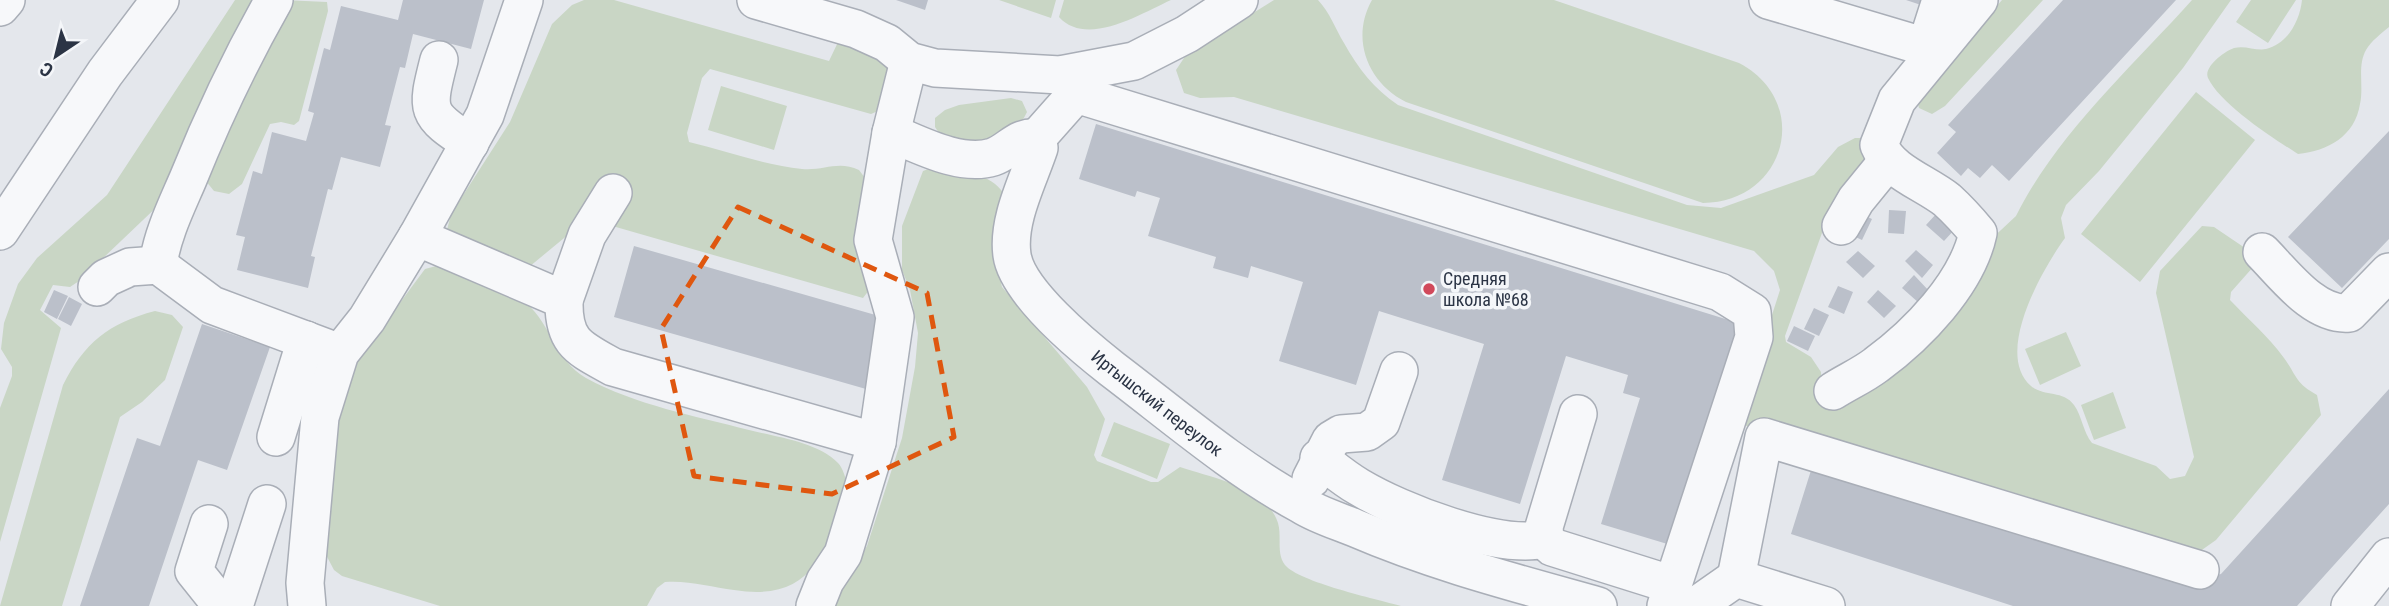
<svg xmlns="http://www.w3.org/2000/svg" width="2389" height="606" font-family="'Roboto Condensed',sans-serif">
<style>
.green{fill:#c9d6c5}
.building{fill:#bbc0ca}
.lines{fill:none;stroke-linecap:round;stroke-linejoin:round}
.minor-casing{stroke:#a9aeb7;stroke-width:40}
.minor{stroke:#f7f8fa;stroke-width:37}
.marked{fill:none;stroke:#df570f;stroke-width:5;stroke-dasharray:14 9;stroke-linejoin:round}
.poi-dot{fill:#d1495b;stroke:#f4f6f9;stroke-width:2.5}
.labels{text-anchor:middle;stroke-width:7;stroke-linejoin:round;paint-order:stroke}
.poi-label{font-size:18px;fill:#2b3445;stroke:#f4f6f9;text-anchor:start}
.street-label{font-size:18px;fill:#2b3445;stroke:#f4f6f9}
</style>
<rect width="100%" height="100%" fill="#e4e7ec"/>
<!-- green -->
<path class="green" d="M235,0H267L164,200L79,281L70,287L53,285L40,310L61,328L0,542V408L12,376V367L1,349L4,323L18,284L37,258L107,195Z
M283,0L327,2L328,11L299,121L294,125L281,122L270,124L242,184L229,194L214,191L205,180Z
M584,0H614L829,61L840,38L890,63L878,111L871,114L710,69L702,78L687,133L689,142C726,151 764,165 802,169C824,171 838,160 859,170L865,178L873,285L863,298L602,223L575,229L529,267L449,239L447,230L451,214L510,122L552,24L572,5Z
M999,0H1056L1051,18Z
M1064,0H1171C1142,13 1087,48 1059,17Z
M1274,0H1318C1330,13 1335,28 1344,43C1358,68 1374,89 1398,105L1687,205L1721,208L1814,175L1838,147L1855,138H1866L1874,155L1827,219L1785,336L1786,342L1811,357L1821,372L1822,397L2016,216C2057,134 2131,68 2192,0H2231L2183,68L2099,171L2066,205L2061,218L2065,238C2044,267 1993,353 2031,386C2044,397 2063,390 2074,405C2082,416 2083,432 2092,443L2156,466L2170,479L2185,476L2194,457L2156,293L2160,271L2202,226L2214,227L2248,250L2254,266L2231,292L2230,300C2248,319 2269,337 2284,358C2297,376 2295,383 2317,395L2321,415L2216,540L2199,552L1753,428L1744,425L1740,415L1780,290L1774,271L1754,251L1234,97L1200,98L1184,93L1176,70L1186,55Z
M1372,0H1554L1739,63C1813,102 1786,202 1703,203L1406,102C1368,83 1350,39 1372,0Z
M2002,0H2043L1945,106L1932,114L1919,108L1917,100Z
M2251,0H2296L2268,43L2236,22Z
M2302,0H2389V27C2382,33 2371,41 2366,50C2357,66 2364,86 2360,104C2355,136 2328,151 2298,154C2274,139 2220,104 2208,78C2203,67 2225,51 2234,48C2245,45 2256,51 2266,49C2288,44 2300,20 2302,0Z
M721,86L787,106L774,150L708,130Z
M2196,92L2255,140L2140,282L2081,234Z
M1011,98L1022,101L1027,112C1012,146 972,143 941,136L935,127V118L945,110L959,105Z
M939,165C962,171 991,173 1004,194L994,250L1002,287L1087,387L1105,419L1094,455L1097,461L1151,482H1158L1180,467C1212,478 1267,487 1278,523C1282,537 1276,553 1285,565C1299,582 1376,599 1401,606H828L867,546L902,438L915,367L918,333L910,290L902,270V226L923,171Z
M440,265L527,304C550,323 556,361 586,378C636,405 695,416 749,430C776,437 818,442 838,463C843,468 845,477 847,483C827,547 817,603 734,590C712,587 687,580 665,582L657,588L647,606H440L342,576L334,570L324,551L338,417L359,358L425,269Z
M155,311L172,315L183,327L165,380L142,402L120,417L62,606H0L63,385C84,343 109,323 155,311Z
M2066,332L2081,366L2040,385L2025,349Z
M2113,392L2126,428L2094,440L2081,405Z
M1114,422L1170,444L1157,479L1101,456Z"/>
<!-- building -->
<path class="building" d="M403,0H484L471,49L413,34L405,68L400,67L385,125L391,126L380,167L341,157L332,190L328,189L311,256L315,257L308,288L237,270L245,237L236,235L253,171L262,174L272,132L306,141L314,113L308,111L324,48L330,50L341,6L398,20Z
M896,0H928L925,10Z
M1906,0H1932L1930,8Z
M2063,0H2176L2009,181L1992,165L1980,178L1968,168L1961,176L1937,153L1956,132L1948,125Z
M1096,124L1748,326L1674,546L1601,524L1640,398L1623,393L1628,375L1566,356L1520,504L1442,480L1484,344L1379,311L1356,385L1279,361L1303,282L1251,266L1248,278L1213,268L1216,257L1148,236L1160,198L1137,191L1135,197L1079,179Z
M2389,131V239L2342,288L2288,237Z
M1889,210L1906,211L1904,234L1888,233Z
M1857,212L1872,219L1862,240L1847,233Z
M1937,213L1955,229L1944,241L1926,225Z
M634,246L886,318L866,389L614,317Z
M1916,250L1933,265L1922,278L1905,261Z
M1858,251L1875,266L1863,278L1846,262Z
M1914,275L1930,292L1919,303L1902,288Z
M1838,286L1853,292L1844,314L1828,307Z
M54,290L68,296L57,319L44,312Z
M1878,290L1896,306L1884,318L1867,302Z
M69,297L82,304L71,326L58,319Z
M1814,308L1829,315L1819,336L1804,329Z
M202,324L270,347L227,470L198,460L149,606H80L137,438L160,446Z
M1794,326L1815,336L1808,351L1787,341Z
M2389,389V504L2297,606H2013L1791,534L1813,464L2184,584L2221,574Z"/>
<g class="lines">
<!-- minor casing -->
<g class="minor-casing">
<g id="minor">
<path d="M756,0L856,29L887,43L909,61L935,68L1060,75L1134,61L1187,34L1239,0"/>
<path d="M1768,0L1926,47"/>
<path d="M0,7L6,0"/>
<path d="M1934,51L1926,47L1941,0"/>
<path d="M439,60C426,111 425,114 470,143"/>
<path id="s1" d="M891,133C920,145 961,167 993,157C1010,151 1017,136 1037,138L1039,148C1028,181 1007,220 1012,255C1017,292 1084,347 1112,369C1174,416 1234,468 1302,505C1318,515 1338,521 1355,528C1434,562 1516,583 1598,606"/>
<path d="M1037,138L1076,94L1720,292L1752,312L1754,337L1666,606"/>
<path d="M1841,226L1856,200L1887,162"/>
<path d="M0,231L105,73L160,0"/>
<path d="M417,237L485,115L524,0"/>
<path d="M2262,252C2284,274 2314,316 2349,313L2389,272"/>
<path d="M158,265C162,235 176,207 188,179C213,117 241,58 274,0"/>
<path d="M97,287L106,278L130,267L158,265L212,305L340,353"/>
<path d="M564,300L587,235L613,193"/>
<path d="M1833,391C1847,382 1863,375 1876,365C1917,335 1967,284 1978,233C1968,221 1958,210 1947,200C1924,182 1890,172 1879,145L1897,100L1979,0"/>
<path d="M1578,414L1544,527L1545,539L1552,547L1673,585"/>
<path d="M276,437L306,340"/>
<path d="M1319,458C1332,468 1345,479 1359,487C1401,512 1498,550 1545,539"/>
<path d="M1311,479L1331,440L1341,434L1367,432L1381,422L1399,371"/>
<path d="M209,524L194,571L222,606"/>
<path d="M1736,578L1764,437L2200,570"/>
<path d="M234,606L267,504"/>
<path d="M307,606L305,583L320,417L340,353L367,319L417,237L564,300C563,343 579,348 613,367L877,442"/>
<path d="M815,606L825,581L843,554L877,442L895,317L873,240L891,133L909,61"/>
<path d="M1696,606L1736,578L1826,606"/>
<path d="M2350,606L2389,557"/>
</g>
</g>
<!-- minor -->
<use href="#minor" class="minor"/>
</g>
<!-- marked area -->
<path class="marked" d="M738,207L927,293L954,437L832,494L694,476L661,329Z"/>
<!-- markers -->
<circle class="poi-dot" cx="1429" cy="289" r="7"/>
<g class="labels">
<!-- poi labels -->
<g class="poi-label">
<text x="1443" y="285">Средняя<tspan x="1443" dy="21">школа №68</tspan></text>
</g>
<!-- street labels -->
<g class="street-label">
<text dy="6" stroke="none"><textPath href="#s1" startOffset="488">Иртышский переулок</textPath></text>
</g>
</g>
<!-- north arrow -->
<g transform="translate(56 56) rotate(215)" stroke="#f4f6f9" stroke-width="5" paint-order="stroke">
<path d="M0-5L12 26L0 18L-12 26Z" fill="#2b3445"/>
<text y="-10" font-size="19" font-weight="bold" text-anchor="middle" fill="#2b3445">С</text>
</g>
</svg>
